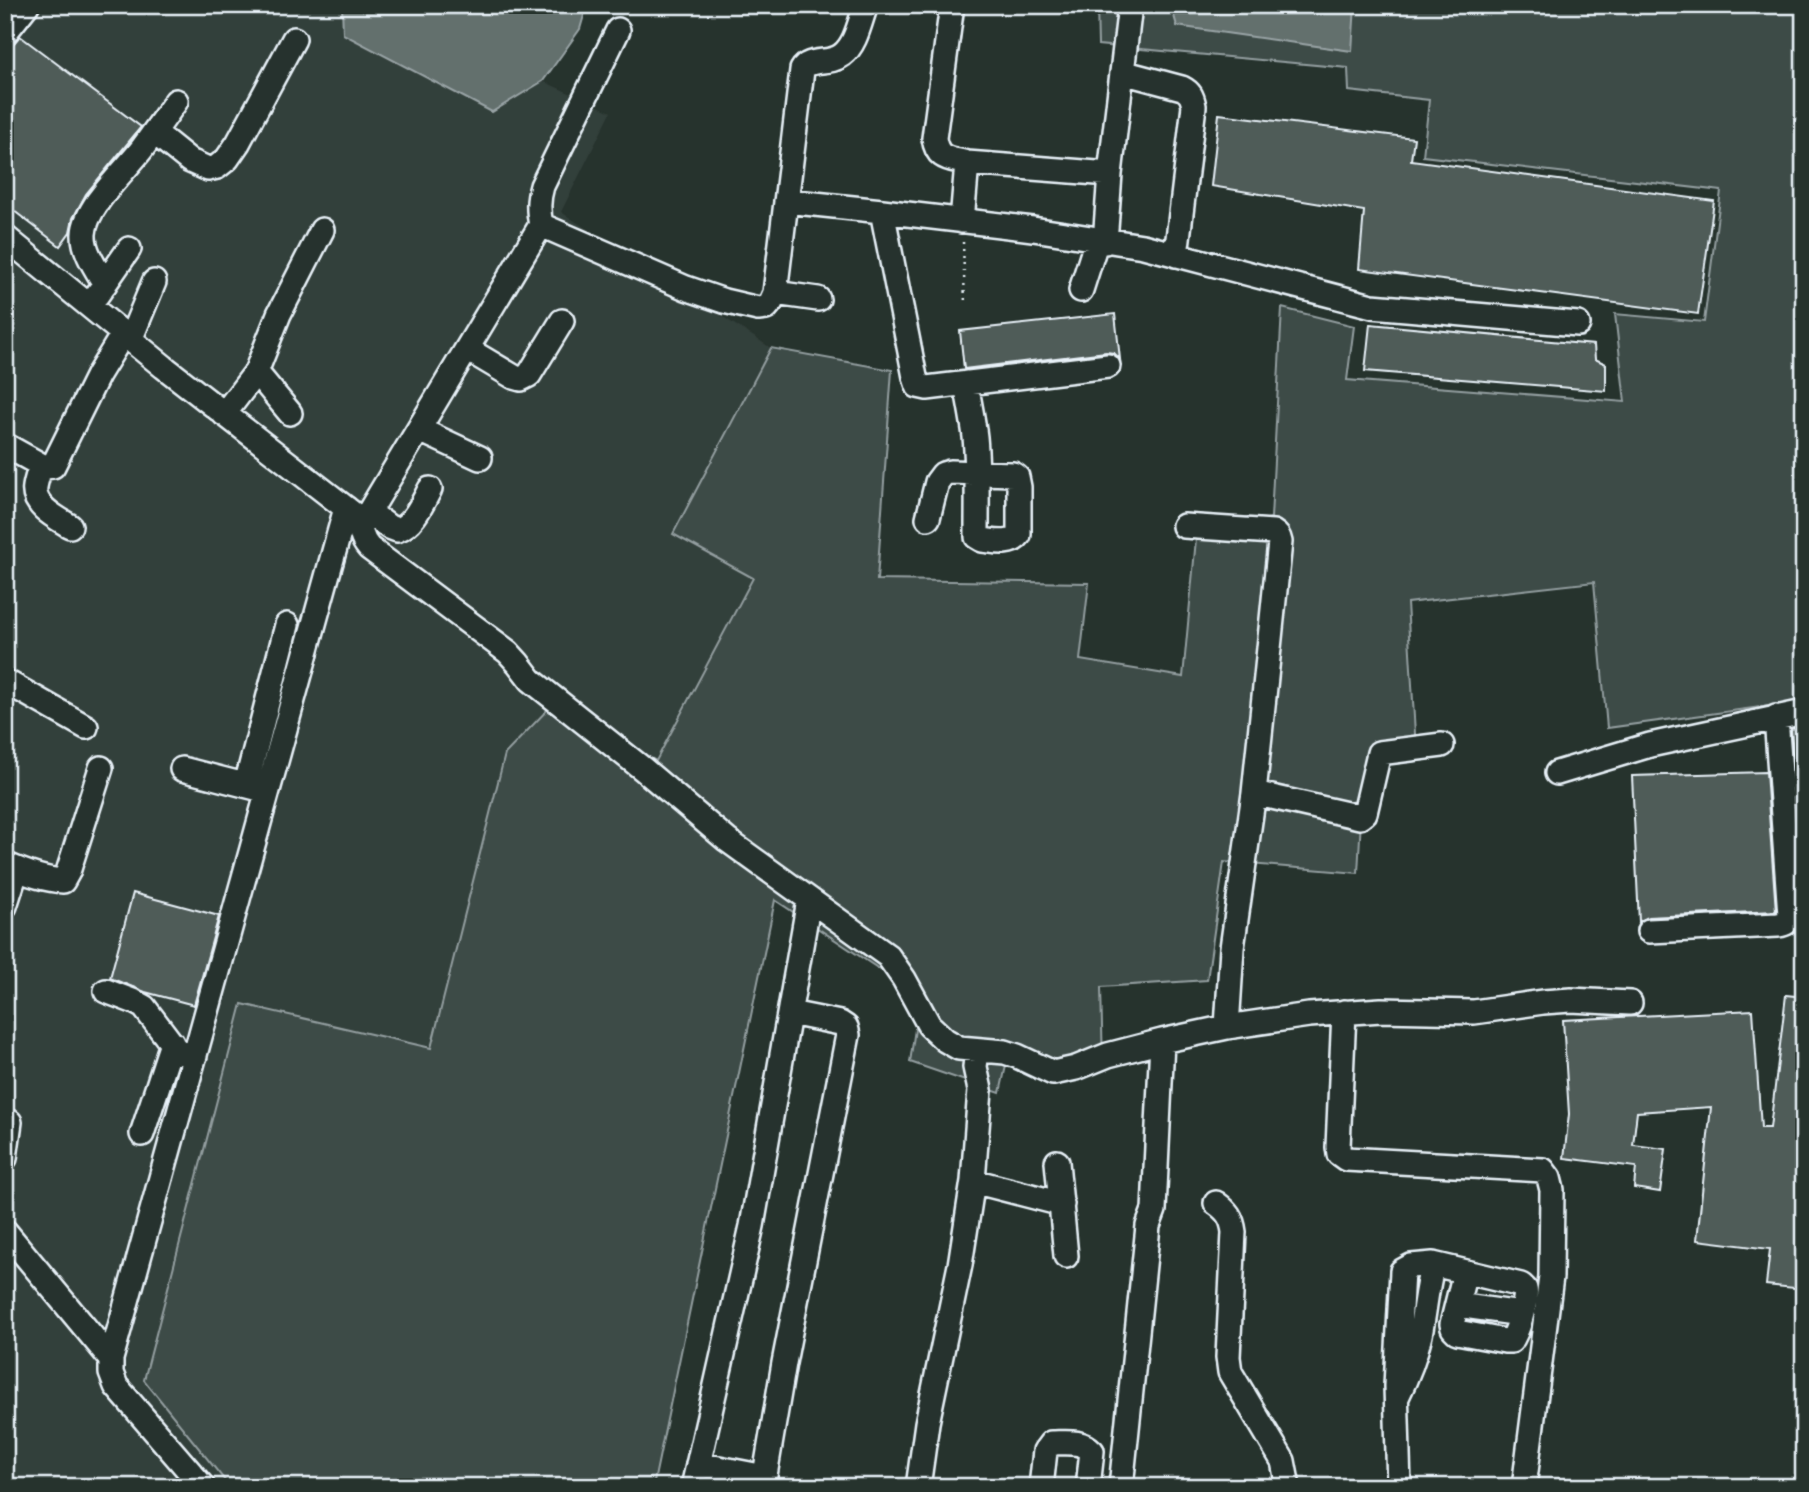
<svg xmlns="http://www.w3.org/2000/svg" width="1809" height="1492" font-family="'Balsamiq Sans',sans-serif">
<style>
.built{fill:#333f3a}
.green{fill:#3e4b47;stroke:#939ea0;stroke-width:2}
.water{fill:#636f6d;stroke:#98a3a5;stroke-width:2}
.building{fill:#505c59;stroke:#e8f1f8;stroke-width:2}
.lines{fill:none;stroke-linecap:round;stroke-linejoin:round}
.minor-casing{stroke:#e8f1f8;stroke-width:28}
.path{stroke:#e8f1f8;stroke-width:2.5;stroke-dasharray:2 5;stroke-linecap:butt}
.minor{stroke:#26332d;stroke-width:23}
</style>
<rect width="100%" height="100%" fill="#26332d"/>
<filter id="ink" filterUnits="userSpaceOnUse"><feTurbulence type="fractalNoise" baseFrequency=".0143" numOctaves="2"/><feDisplacementMap in="SourceGraphic" scale="14" xChannelSelector="R" yChannelSelector="G"/><feConvolveMatrix kernelMatrix="1 2 1 2 8 2 1 2 1" color-interpolation-filters="sRGB"/></filter>
<g filter="url(#ink)">
<!-- built -->
<path class="built" d="M5,5H342L343,34L491,112L543,81L611,112L561,212L771,348L673,534L753,578L656,761L553,705L505,754L431,1048L242,1004L144,1380L230,1487H5Z"/>
<!-- green -->
<path class="green" d="M1097,5H1804V701L1607,728L1594,582L1407,603L1416,750L1364,765L1358,873L1224,862L1207,980L1101,987L1103,1065H1058L1009,1052L1000,1093L910,1062L917,1016L897,981L775,900L653,1487H230L144,1380L242,1004L431,1048L505,754L552,705L656,761L753,578L673,534L771,348L892,370L877,580L1089,583L1080,660L1183,677L1196,539L1271,518L1282,308L1354,326L1347,380L1625,402L1615,314L1704,322L1721,191L1423,156L1429,100L1349,91L1348,68L1098,45Z"/>
<!-- water -->
<path class="water" d="M342,5H587L580,29L543,81L492,112L343,34Z
M1171,5H1355L1352,51L1177,26Z"/>
<!-- building -->
<path class="building" d="M20,36L141,127L86,194L73,218L70,232L60,246L5,204V53Z
M1219,114L1414,138L1411,160L1714,201L1698,314L1359,269L1364,211L1211,186Z
M1115,314L1120,359L1114,353L1106,352L964,369L960,331Z
M1370,324L1594,345L1595,359L1606,364V391L1365,371Z
M1804,726V764L1794,766L1791,729Z
M1766,772L1776,911L1648,917L1639,922L1632,776Z
M1804,814V911L1797,815Z
M133,893L219,916L194,1005L145,992L110,978Z
M1786,995L1804,997V1289L1766,1285L1770,1249L1697,1240L1711,1107L1637,1112L1633,1145L1666,1149L1660,1192L1634,1188L1636,1167L1564,1158L1569,1114L1563,1020L1753,1010L1761,1128H1770Z"/>
<g class="lines">
<!-- minor casing -->
<g class="minor-casing">
<path id="minor" d="M952,5L934,138C937,160 949,158 967,163L962,221
M5,33L27,5
M1122,72L1182,88C1190,92 1192,96 1194,106L1176,255
M154,132L190,161L208,169L217,167L227,159L238,143L294,39
M967,163L1110,174
M786,201L882,211L915,377L918,386L927,388L1108,366
M882,211L1033,229L1143,246L1372,306L1578,324
M541,225C538,210 538,200 542,186L618,30
M5,237L164,367L360,519L369,512L541,225L686,288L724,301L758,309L766,308L771,302L775,293L802,70C809,57 829,65 842,55C856,45 860,21 866,5
M1105,242L1110,174L1130,5
M105,284C97,270 83,251 84,234C85,207 124,172 141,150C153,134 164,118 176,101
M1081,290L1097,240
M775,293L818,299
M97,295L129,249
M130,340L154,282
M467,349L514,377L521,379L529,375L562,321
M256,372L290,413
M224,414L256,372L279,314L322,230
M420,430L480,458
M5,445L41,465L46,467L53,466L98,375L123,334
M41,465C39,472 36,480 35,487C32,506 57,518 70,526
M369,512L389,527L397,530C413,525 422,504 430,489
M928,518L937,482L943,474L950,472L1013,474L1017,477L1019,487V535C1011,546 994,541 982,540L977,537V530C977,499 978,468 975,437C973,419 969,401 966,383
M360,519C360,530 361,539 369,548L508,652L518,663L531,680L643,769L727,840L888,956L904,979L929,1025L945,1040L959,1048L1005,1052L1017,1056L1053,1073L1076,1068L1108,1055L1162,1041L1227,1027L1309,1015L1381,1010L1474,1012L1543,1002L1571,1000L1630,1003
M1184,526L1273,532C1278,535 1279,537 1280,542L1254,793
M5,681L86,727
M182,769L260,789
M1557,773L1650,745L1804,712
M246,785L287,625
M5,864C23,872 44,880 63,881L68,872L101,768
M5,906L17,869
M1649,931L1778,925C1785,924 1788,923 1790,915L1776,717
M106,991L135,1002L144,1007L175,1048L179,1052L195,1056
M1344,1012L1338,1147L1339,1154L1346,1159L1543,1170L1549,1178L1552,1190L1551,1277L1524,1487
M1227,1027L1232,948L1254,793L1360,817L1365,813L1379,753L1442,745
M142,1134L172,1043
M5,1158L10,1122
M1057,1162L1066,1256
M973,1181L980,1090L975,1067L977,1050
M1216,1203C1227,1211 1232,1217 1234,1232L1228,1357L1230,1372L1283,1461L1288,1487
M5,1231L111,1359
M1457,1305L1521,1314
M1397,1397C1407,1377 1415,1357 1420,1335C1425,1311 1426,1288 1433,1264L1521,1285C1522,1286 1524,1288 1525,1289C1528,1298 1517,1334 1511,1341H1505L1457,1332L1453,1328L1452,1324L1465,1272
M698,1464L765,1477
M203,1487L116,1386L111,1373V1359L346,508
M693,1487L752,1226L809,900
M763,1487L784,1363L848,1035L846,1027L840,1023L790,1013
M918,1487L927,1423L960,1265L973,1181L1062,1204
M1041,1487L1045,1451L1051,1443C1065,1443 1082,1440 1092,1451L1088,1487
M1121,1487L1147,1236L1148,1226L1154,1210L1162,1041
M1399,1487L1396,1386L1402,1271L1411,1266L1433,1264"/>
</g>
<!-- path -->
<path class="path" d="M963,242L965,305"/>
<!-- minor -->
<use href="#minor" class="minor"/>
</g>
</g>
<!-- margin -->
<rect width="1809" height="1492" fill="none" stroke="#26332d" stroke-width="28"/>
<rect x="14" y="14" width="1781" height="1464" fill="none" stroke="#e8f1f8" stroke-width="2.5" filter="url(#ink)"/>
</svg>
